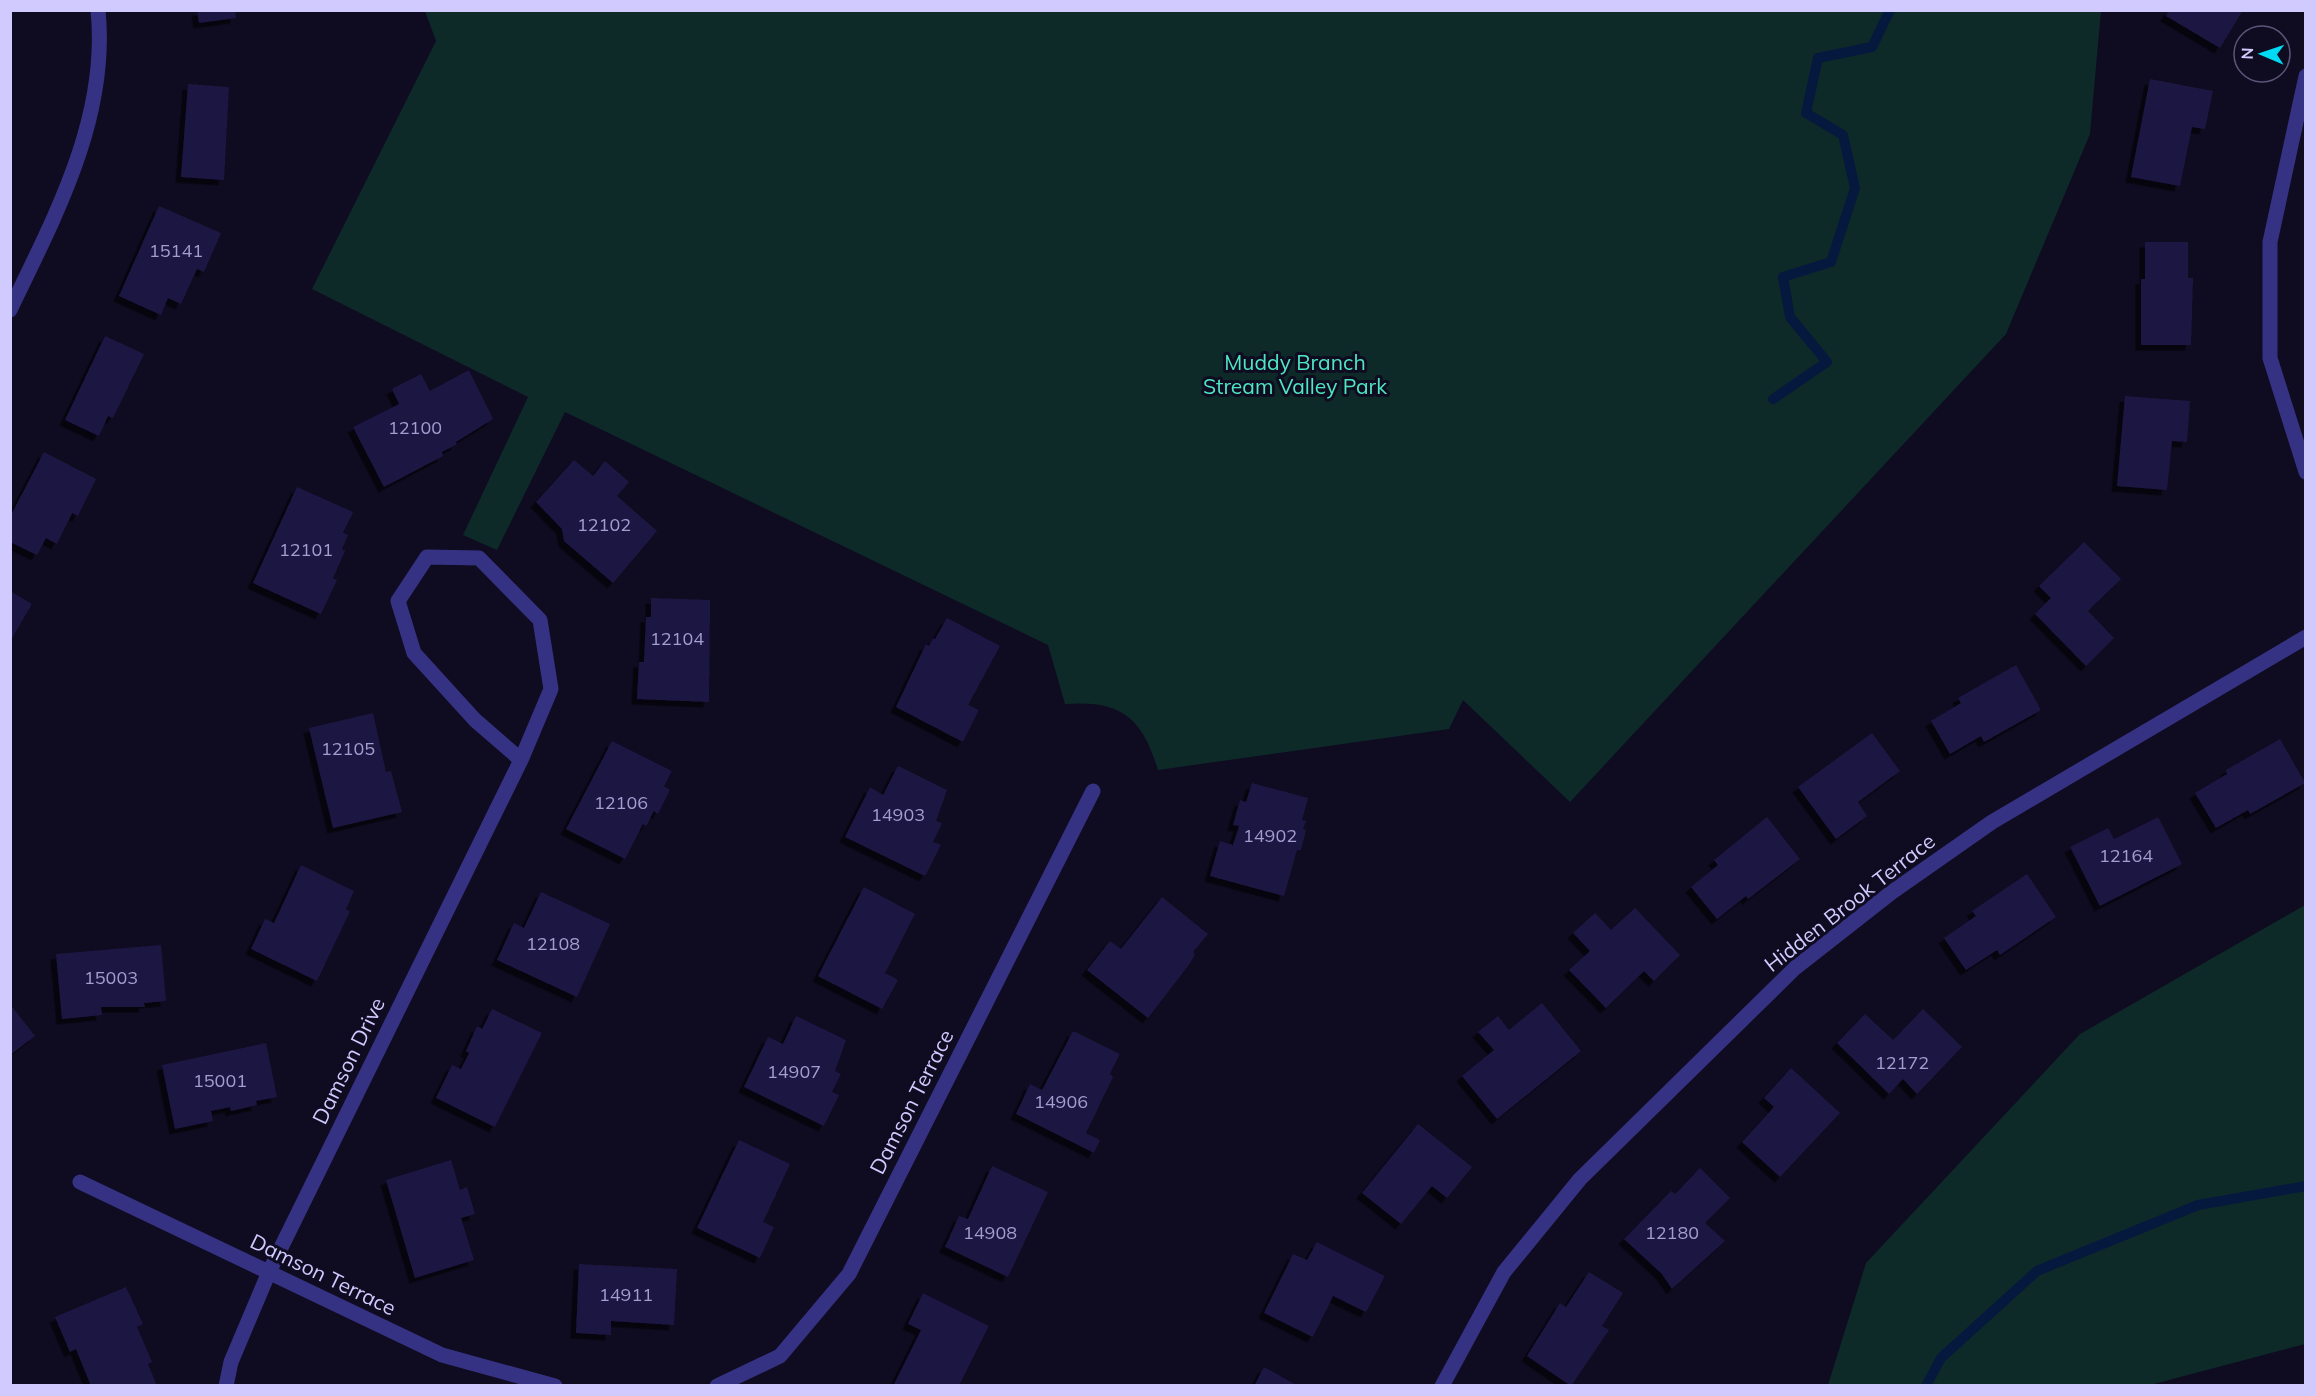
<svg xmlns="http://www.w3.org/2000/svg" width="2316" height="1396" font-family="Mulish,sans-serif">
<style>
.green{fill:#0d2a29}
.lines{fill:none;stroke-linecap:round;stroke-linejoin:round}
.stream{stroke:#05193e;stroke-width:10}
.building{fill:#1f1642;filter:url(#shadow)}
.minor{stroke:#363283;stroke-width:15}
.labels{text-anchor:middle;stroke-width:6;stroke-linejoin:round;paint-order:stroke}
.number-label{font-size:18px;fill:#a49dd0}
.park-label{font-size:21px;fill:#4de7c2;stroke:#0f0b20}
.street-label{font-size:21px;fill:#d0caff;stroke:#0f0b20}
</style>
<defs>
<filter id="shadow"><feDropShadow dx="-5.5" dy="5.5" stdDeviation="0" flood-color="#0009"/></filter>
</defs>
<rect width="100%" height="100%" fill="#0f0b20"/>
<!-- green -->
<path class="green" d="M425,11H2101L2090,134L2006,334L1570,802L1463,700L1449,729L1158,770C1142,717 1121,700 1065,704L1048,645L565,412L497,550L463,535L528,397L312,289L436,41Z
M2305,905V1344L2150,1385H1828L1866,1263L2080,1034Z"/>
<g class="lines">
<!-- stream -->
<path class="stream" d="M1773,399L1827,362L1790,317L1783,277L1831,262L1855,188L1843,135L1806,113L1818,58L1872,47L1890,10
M1926,1386L1941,1358L2037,1271L2198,1205L2306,1186"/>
</g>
<!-- building -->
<path class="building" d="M197,10H235L236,18L199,23Z
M2169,10H2243L2220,48L2166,16Z
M2150,79L2213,91L2205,129L2192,127L2180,186L2131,177Z
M188,84L229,87L224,180L181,177Z
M159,206L221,233L204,272L197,269L181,304L168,298L161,315L119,296Z
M2145,242H2188V278H2193L2191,345H2141V279H2145Z
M105,336L144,354L113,418L108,416L99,436L65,420Z
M469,370L493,419L456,442L457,444L442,452L443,456L384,487L353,427L399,404L392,389L421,374L430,391Z
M2125,396L2190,401L2187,442L2172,441L2167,490L2117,486Z
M44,452L96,479L78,516L72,513L57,544L46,538L37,555L10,542V517Z
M574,460L593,476L605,461L629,482L617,496L657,531L613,583L564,541L562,529L536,502Z
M297,487L353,512L343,533L348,535L342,549L345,551L333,578L337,580L321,614L253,583Z
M2084,542L2121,579L2088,611L2114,638L2086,666L2035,614L2051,598L2039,586Z
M10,591L32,604L12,638L10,636Z
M651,598L710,600L709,702L637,699L639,662H644L646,617H651Z
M947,618L1000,646L968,705L979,710L963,742L896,707L926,644L929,646L933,638L935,639Z
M2016,665L2041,710L1984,742L1981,736L1950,754L1931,721L1961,703L1958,698Z
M373,713L386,772L391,771L402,812L333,828L309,728Z
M1872,733L1900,771L1858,802L1867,816L1836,839L1798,787Z
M2280,739L2305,783L2250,814L2248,810L2216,828L2195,793L2227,774L2226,770Z
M612,741L672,771L664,786L670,790L658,814L654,811L646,826L643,824L625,859L566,829Z
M898,766L947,790L936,821L942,823L933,842L941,845L925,876L845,837L870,787L883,795Z
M1252,783L1308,798L1302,820L1306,821L1303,829L1306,830L1301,850H1297L1284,896L1210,876L1220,841L1233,845L1239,826L1233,825L1240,800L1246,802Z
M1767,817L1800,859L1748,899L1746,896L1717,919L1691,887L1718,865L1714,860Z
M2158,817L2182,864L2100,906L2070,847L2108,828L2114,839Z
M301,865L354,891L346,909L350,911L317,981L251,949L265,919L274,923Z
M2027,874L2056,917L2000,955L1997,950L1966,970L1944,938L1976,916L1972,911Z
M864,887L915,914L885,973L898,980L882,1009L818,976Z
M541,892L610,924L577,997L497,960L514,923L524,928Z
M1162,897L1208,934L1193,952L1195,954L1191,962L1148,1018L1087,970L1110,941L1121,949Z
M1635,908L1680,955L1654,981L1644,971L1606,1008L1569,970L1590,951L1573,933L1595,913L1611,930Z
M161,945L166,1001L144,1003L145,1007H101L102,1015L62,1019L56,954Z
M1542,1003L1581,1051L1497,1119L1462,1076L1494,1050L1478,1032L1498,1016L1509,1030Z
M10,1004L35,1036L10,1055Z
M492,1009L542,1033L495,1127L436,1098L452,1065L461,1069L469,1053L466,1051L477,1026L482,1029Z
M1923,1009L1962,1047L1917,1094L1903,1079L1889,1094L1837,1043L1865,1014L1893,1040Z
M796,1016L846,1040L835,1071L841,1074L832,1092L839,1095L824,1126L744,1087L768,1037L783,1044Z
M1073,1031L1120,1054L1110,1074L1113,1077L1086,1133L1100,1140L1094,1153L1016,1114L1030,1084L1042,1090Z
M266,1043L277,1097L256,1101L257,1105L231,1111L230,1107L211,1111L213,1121L175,1129L162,1065Z
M1791,1068L1840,1113L1780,1177L1742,1142L1774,1107L1764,1098Z
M1418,1124L1472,1167L1447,1198L1432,1186L1401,1224L1362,1193Z
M739,1140L790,1164L763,1222L774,1227L760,1258L697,1228Z
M451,1160L460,1190L467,1187L475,1214L461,1218L474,1260L415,1278L386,1180Z
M992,1166L1048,1192L1008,1277L945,1247L959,1216L968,1219Z
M1700,1168L1730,1198L1705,1223L1725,1241L1672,1289L1662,1274L1624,1239L1671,1191L1675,1194Z
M1317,1242L1385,1276L1366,1312L1333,1296L1313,1337L1264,1313L1293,1254L1307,1260Z
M579,1264L677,1269L674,1325L611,1321V1335L576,1333Z
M1589,1272L1623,1293L1602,1326L1609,1330L1571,1386L1527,1356L1560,1303L1566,1307Z
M126,1287L143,1324L137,1327L152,1362L148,1364L157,1386H91L76,1349L70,1352L55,1317Z
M923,1293L989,1326L959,1386H893L921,1330L908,1324Z
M1264,1367L1298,1386H1254Z"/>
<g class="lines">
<!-- minor -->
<path class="minor" d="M2306,76L2270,242V358L2306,472
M10,310C55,216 109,118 98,10
M80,1182L442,1355L555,1386
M226,1386L231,1362L269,1272L521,760L551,689L540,620L479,558L427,557L398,601L414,653L475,720L521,760
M717,1386L780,1356L849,1274L1093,791
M1442,1386L1504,1272L1580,1179L1795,968L1892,892L1992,822L2306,637"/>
</g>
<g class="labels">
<!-- number labels -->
<g class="number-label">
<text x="176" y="257">15141</text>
<text x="415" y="434">12100</text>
<text x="604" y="531">12102</text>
<text x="306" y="556">12101</text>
<text x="677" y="645">12104</text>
<text x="348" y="755">12105</text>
<text x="621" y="809">12106</text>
<text x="898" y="821">14903</text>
<text x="1270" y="842">14902</text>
<text x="2126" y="862">12164</text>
<text x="553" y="950">12108</text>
<text x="111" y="984">15003</text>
<text x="1902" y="1069">12172</text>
<text x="794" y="1078">14907</text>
<text x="220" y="1087">15001</text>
<text x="1061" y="1108">14906</text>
<text x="990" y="1239">14908</text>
<text x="1672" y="1239">12180</text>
<text x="626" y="1301">14911</text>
</g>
<!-- park labels -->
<g class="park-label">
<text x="1295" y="370">Muddy Branch<tspan x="1295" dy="24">Stream Valley Park</tspan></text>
</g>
<!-- street labels -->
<g class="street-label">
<text transform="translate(1850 903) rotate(-38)" y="7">Hidden Brook Terrace</text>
<text transform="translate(349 1061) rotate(-64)" y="7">Damson Drive</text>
<text transform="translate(912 1102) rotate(-63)" y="7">Damson Terrace</text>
<text transform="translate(323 1275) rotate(26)" y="7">Damson Terrace</text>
</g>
</g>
<!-- border -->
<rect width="2316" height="1396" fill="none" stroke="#d0caff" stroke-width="24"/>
<!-- north arrow -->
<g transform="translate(2262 54) rotate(272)"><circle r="28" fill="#0f0b20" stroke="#5c5779" stroke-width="1.5"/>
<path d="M0-4.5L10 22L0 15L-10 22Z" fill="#00daf5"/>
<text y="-9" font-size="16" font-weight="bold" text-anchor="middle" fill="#d0caff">N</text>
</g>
</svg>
